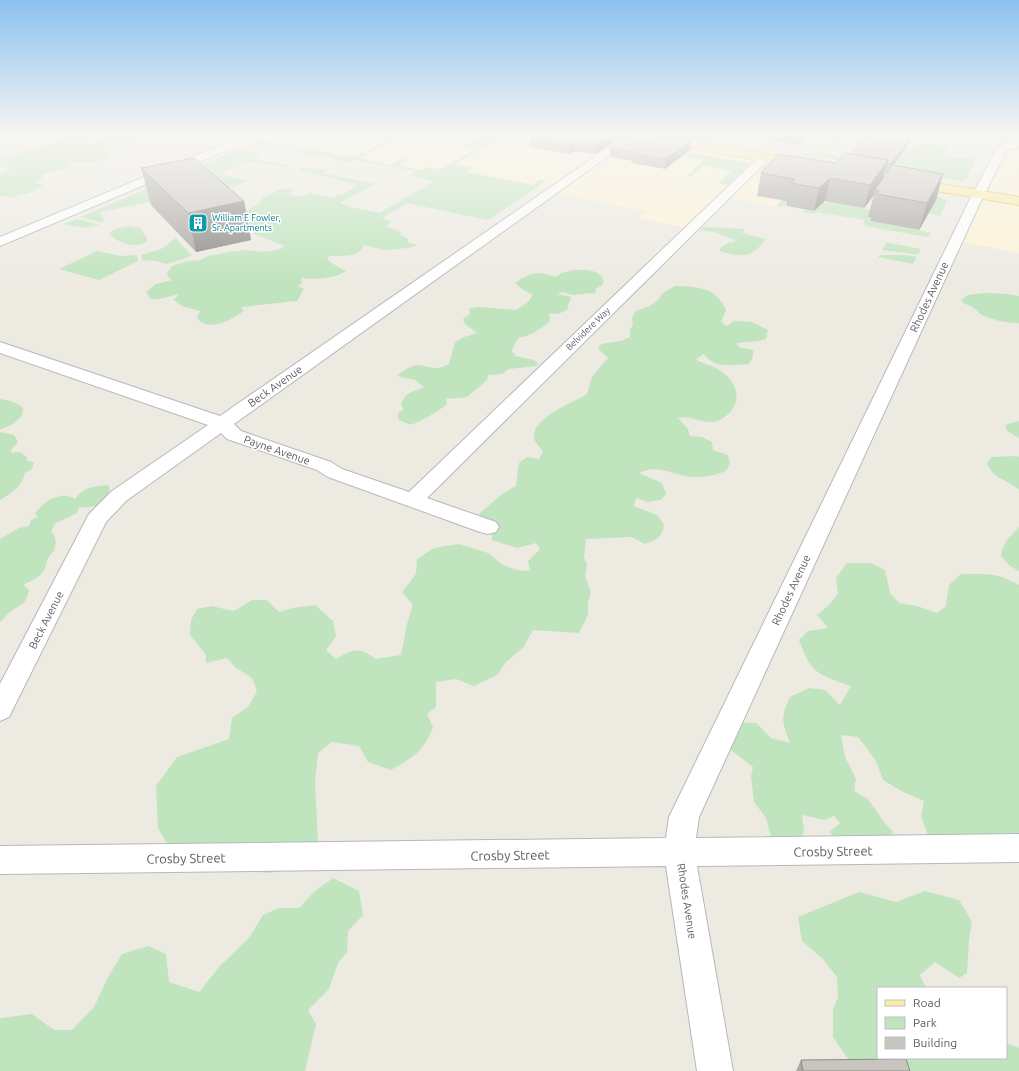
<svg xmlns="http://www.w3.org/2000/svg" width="1019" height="1071" font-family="Ubuntu,sans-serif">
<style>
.commercial{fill:#fdf3d7}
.green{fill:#c0e4be}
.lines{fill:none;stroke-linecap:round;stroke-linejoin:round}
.minor-casing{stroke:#b5b8bc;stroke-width:2}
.major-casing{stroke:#eec05a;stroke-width:2}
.minor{fill:#fff;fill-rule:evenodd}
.major{fill:#fdeca7;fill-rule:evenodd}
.wall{fill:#aca9a4;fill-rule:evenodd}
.shaded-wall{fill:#8c8a86}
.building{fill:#c8c5bf;stroke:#8c8a86}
.labels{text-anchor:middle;stroke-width:3;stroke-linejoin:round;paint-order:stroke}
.far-culture-label{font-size:9px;fill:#0d838f;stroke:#fff;text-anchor:start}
.far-street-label{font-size:9px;fill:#5a5e63;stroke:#fff}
.street-label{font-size:11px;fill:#5a5e63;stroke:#fff}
.near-street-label{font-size:13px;fill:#5a5e63;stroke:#fff}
</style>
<rect width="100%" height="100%" fill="#edeae2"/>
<!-- commercial -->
<path class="commercial" d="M254,135H632L812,166L776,207L724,197L691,229L638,218L646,211L552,193L554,190L460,172L453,176L249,137Z
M1019,146V198L987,193L1004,154Z
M980,195L1019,202V253L958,241Z"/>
<!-- green -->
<path class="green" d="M110,135H143L132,143L101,147L111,150L114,152L113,155C97,165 88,163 70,162L66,169L42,174V178L34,183L44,185L35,189L32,192L13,197L1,196L0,197V173L11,168L0,166V158L2,157L70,138L83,139L87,142L92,143L111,137Z
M398,135H405L359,158L390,165L400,159H406L407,160L398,166L422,170L428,167L440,169L476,149L460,146L472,139L477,140L486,135H506L456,164L474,167L466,172L532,185L540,180L546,181L488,220L407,203L382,218L392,222L386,226L401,232L400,235L408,239V242L418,245L408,248L384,250L364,245C357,261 339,253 327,257L330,262L346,271C332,280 317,279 301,278L302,283L298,286L304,289L297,301L241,307L244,311C231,320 209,333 197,318L200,311L182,306L174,300L179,294L159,299H151L146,292L156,284L172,280L168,277L167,273L172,266L187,261L200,260L208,256L229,252L246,250L262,252L278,250L285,246L254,234L255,229H250L247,226L250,224L241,213L260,203L261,198L284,188L295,190L287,194L302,197L310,193L332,198L337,195L339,196L354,188L352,187L357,184L335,180L336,179L309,174L311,173L297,170L300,168L330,169L323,173L376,184L340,203L354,208L380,213L434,181L408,176L415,171L355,160C342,166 333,157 320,156C313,155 305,155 298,154L304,150L283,146L277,149L251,144L261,140L353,157Z
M840,135H843L828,153L842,160V161L801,155L823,152L833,139L836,140Z
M918,142L949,146L943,156L958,158L977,157L966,179L961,181L873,167L895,164L907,147L914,148Z
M655,147L750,163L728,185L719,183L731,171L704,166L690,177L687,176L703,160L650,151Z
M239,149L262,154L254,159L288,165L283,167L248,162L225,171H226L221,174L247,181L235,186L226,188L178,175Z
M764,166L868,185L852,206L906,216L873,218L871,221L932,233L927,237L866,226L863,224L865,220L817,212L815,214L802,212L805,210L815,211L821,206L822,202L826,203L835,191L790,203L787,206H777L781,201L775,173L761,170Z
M168,180L204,191L99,212L105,221L99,222L81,217Z
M936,196L946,200V203L940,216L927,213L933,202H936L937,200L922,197Z
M77,219L100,225L86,228L64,224Z
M129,226L140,228L147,238V241C137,250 118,243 109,234L115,229Z
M703,227L746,229L742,233L766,239C751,259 743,257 719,251C722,245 728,242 734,242L735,240L715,232L700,230Z
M176,238L192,256L167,264L156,261L142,260L141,255L161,249Z
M884,242L921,249L918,255C906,252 894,252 882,250L886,244Z
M97,251L121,256L137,255L138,261L99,280L59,269Z
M879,255H907L917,257L913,264L878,257Z
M574,270C585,270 600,268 604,282L601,286L595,289L596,291L594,293L573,295L563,292L557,294L571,297L567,310L558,314L549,313L550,321C542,328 529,337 518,338L511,352L514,353L515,356L534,360L538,364L536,366L509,369L502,374L488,375L487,380L467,397L446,399L447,404C442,409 420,422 413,424C408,425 403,422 398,419V413L404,409L401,406C404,392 413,392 424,387L415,380L397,376C403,371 411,365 419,365C432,367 437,371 449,364L455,342L464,337L477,333L465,324L463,319L470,314L469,309L477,307L516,310L527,303L533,295L522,289L515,283C522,278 530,273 539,273C546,273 551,277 558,276L561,273Z
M675,286C697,287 715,286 726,310L721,322L727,326L734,321L752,322L768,330L766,339L758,341L737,343L738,347C743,349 748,348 753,350V357L749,364C734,365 713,369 704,354L696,359C702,364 709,364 716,368C731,376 744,394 732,410C727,416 719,422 711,422C700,422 688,415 678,418L688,429L690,436L702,437L712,442L713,450L728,455L730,463L726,471C714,476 698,479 685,476C667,472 658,465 639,473L662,483L666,494L661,500L648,502L636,498L634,506L657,515L664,524C662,537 658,539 645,544L631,537L586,539L584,557L587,564L585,577L591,591L588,603V615L579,633L533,630L523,648L506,662L497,675L474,686L456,679L436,682V707L427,714L433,727C423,753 413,757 391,770L368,762L359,746L332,742L318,753L315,782L318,842L306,867L269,873L234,870L168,845L158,828L156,786L177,757L229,739L232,718L248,707L257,691L252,678L236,668L227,658L206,663V655L190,635L191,620L197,609L211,606L234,611L252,600H267L279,612L292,608L315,605L333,621L336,636L326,650L336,659C355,648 357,647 376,659L401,655L407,624L413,605L402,592L416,574L417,559L434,548L459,544L488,553L503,565L517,570L530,571L528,561L540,549L536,543L517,548L492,540V532L497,524L484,523L479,514L501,495L516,486L519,463L527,457L539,459L543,451C541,448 537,445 535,441C527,419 573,403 587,394L592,377L608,358L598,349L601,344L621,341L630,337V330L633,324L632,318L636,311L650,306L659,299L663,293Z
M985,293L1008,294L1019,296V323C1006,323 990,320 979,313C977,311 976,309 974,308C969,304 965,306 961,300L968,295Z
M0,399C8,400 17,402 23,408L22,416L13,424L0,430Z
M1019,421V438L1007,431L1005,425Z
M0,432L14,435L18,442L11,450V453L20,452L27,457V461L34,462L32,469L25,473C22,487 11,493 0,500Z
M1017,456L1019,457V490C1009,480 992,479 987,463L992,457Z
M106,485L109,486C112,504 94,509 79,507L77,513L58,522L55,524L51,531C57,538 56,543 54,551C46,557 48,562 44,570C39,578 31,581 23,585L29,590C26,606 20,604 9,613C5,616 3,620 0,622V539L19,528L29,526L31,520L38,517L35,513C44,502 60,490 75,499C82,488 94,486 106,485Z
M1019,527V571L1010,566L1001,556C1002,544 1011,535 1019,527Z
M847,563H871L885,570L890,593L899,603L917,606L937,613L946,606L949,585L961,574C984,574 998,572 1019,585V859L928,836L921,816L924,801L901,791L883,780L876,761L858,737L841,735L845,757L856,779L854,791L868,799L884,822L893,832L889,843L839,839L829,832L840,823L834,816L824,820L802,815L804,830L802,840L784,844L771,836L766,818L754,802L751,776L753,767L727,747L735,722L756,723L771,738L790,743C782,721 780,719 790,697L809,688L825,690L840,705L851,686C819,675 811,674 799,640L808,631L828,628L817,615L828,606L838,594L836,578Z
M333,878L359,891L363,915L348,931L347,952L338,963L329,989L308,1010L316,1024L305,1071H0V1019L1,1018L32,1014L54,1030H72L94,1007L109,975L122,954L148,946L166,954L169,982L199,992L220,966L249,938L263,915L279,908H299L315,891Z
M925,891L959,900L972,922L969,940L967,973L959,978L935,962L920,975L926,988H878V1058H1006V1043L1019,1048V1071H882L850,1062L833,1037V1010L838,997L837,977L823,959L802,941L798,917L859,892L896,902Z"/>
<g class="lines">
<!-- minor casing -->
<g class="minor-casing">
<path id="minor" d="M245,135H259L258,137L0,246V237Z
M626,135H638L234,424L241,431L331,462L342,469L409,492L761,155H769L771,157L769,159L427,498L496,522L499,527L496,532L488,534L480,532L328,477L317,470L227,439L221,433L126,501L106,522L9,717L0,721V684L89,514L112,491L208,425L0,353V342L220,416Z
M1019,140V147L1007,150L980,203L699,817L696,838L1019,834V862L697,866L733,1071H697L666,866L0,874V846L666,838L669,817L968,203L998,146Z"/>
</g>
<!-- major casing -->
<g class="major-casing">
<path id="major" d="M627,135H651L804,160L808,162L810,164L808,166L804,168L632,138L628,137Z
M994,135H1009L1019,138V145L995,137Z
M911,179L1019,197V205L907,186L905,183L907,180Z"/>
</g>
<!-- minor -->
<use href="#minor" class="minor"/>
<!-- major -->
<use href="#major" class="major"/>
</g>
<!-- wall -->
<path class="wall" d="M535,135H624L595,154L574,151L569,154L529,147L530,138Z
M660,135H708L699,142Z
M770,135H809L799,145L769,140Z
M908,145L894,165L943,174L936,200L919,230L871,221V217H868L874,195L864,208L825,201L814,211L787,206V201L757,196L761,173L836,163L851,154ZM884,173H887L883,178Z
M610,148L690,150L665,169L632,163V161L610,157Z
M141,168L244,201L251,240L196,252L151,205Z
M801,1060L910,1071H796Z"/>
<!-- shaded-wall -->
<path class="shaded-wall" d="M612,135H624L595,154L596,146Z
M700,135H708L699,142Z
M801,135H809L799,145Z
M911,136L908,145L888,173L891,164Z
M691,140L690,150L665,169L666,159Z
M574,142V151L569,154L570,145Z
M888,160L882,183L875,190L874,195L864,208L870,185Z
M943,174L936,200L919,230L927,203Z
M830,178L825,201L814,211L819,188Z
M244,201L251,240L196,252L188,213Z"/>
<!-- building -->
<path class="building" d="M535,135H612L596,146L574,142L570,145L530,138Z
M629,135H659L691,140L666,159L633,153L634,152L610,148Z
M866,135H905L911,136L891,164L887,163L888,160L851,154Z
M844,153L888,160L870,185L830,178L819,188L791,183L795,179L761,173L779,154L836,163Z
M194,158L244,201L188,213L141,168Z
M892,165L943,174L927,203L877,194L879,191L875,190Z
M906,1059L910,1071H803L801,1060Z"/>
<!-- sky -->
<linearGradient id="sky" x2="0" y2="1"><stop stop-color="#8cc2f0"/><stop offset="0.47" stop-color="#f7f6f2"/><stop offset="1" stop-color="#f7f6f2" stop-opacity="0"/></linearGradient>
<rect width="1019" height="285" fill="url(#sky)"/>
<!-- icons -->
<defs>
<g id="building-square" transform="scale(1)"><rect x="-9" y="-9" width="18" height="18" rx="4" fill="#0f9aa8" stroke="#fff"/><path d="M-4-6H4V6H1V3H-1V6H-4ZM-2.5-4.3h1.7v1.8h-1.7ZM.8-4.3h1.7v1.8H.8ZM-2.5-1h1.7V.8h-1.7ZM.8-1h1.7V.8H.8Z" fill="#fff"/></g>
</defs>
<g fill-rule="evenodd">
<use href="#building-square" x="198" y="223"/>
</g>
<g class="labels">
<!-- far-culture labels -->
<g class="far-culture-label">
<text x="212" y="221">William E Fowler,<tspan x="212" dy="10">Sr. Apartments</tspan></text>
</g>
<!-- far-street labels -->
<g class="far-street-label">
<text transform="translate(588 329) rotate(-44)" y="3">Belvidere Way</text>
</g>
<!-- street labels -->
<g class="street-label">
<text transform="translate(929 297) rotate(-65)" y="4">Rhodes Avenue</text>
<text transform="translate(275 386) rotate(-35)" y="4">Beck Avenue</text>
<text transform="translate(277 450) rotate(19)" y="4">Payne Avenue</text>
<text transform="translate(791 590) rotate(-65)" y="4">Rhodes Avenue</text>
<text transform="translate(46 620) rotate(-63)" y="4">Beck Avenue</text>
<text transform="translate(687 901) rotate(81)" y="4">Rhodes Avenue</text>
</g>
<!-- near-street labels -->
<g class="near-street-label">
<text transform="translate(833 851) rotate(-1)" y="5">Crosby Street</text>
<text transform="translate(510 855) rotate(-1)" y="5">Crosby Street</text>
<text transform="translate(186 858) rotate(-1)" y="5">Crosby Street</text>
</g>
</g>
<!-- legend -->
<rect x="877" y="987" width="130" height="72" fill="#ffffff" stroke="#bdbfc1"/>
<rect x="885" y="1000" width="20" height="6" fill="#fdeca7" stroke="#bdbfc1"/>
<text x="913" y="1007" font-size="12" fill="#5a5e63">Road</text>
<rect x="885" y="1017" width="20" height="12" fill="#c0e4be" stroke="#bdbfc1"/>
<text x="913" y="1027" font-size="12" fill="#5a5e63">Park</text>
<rect x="885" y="1037" width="20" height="12" fill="#c8c5bf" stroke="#bdbfc1"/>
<text x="913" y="1047" font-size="12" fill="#5a5e63">Building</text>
</svg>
